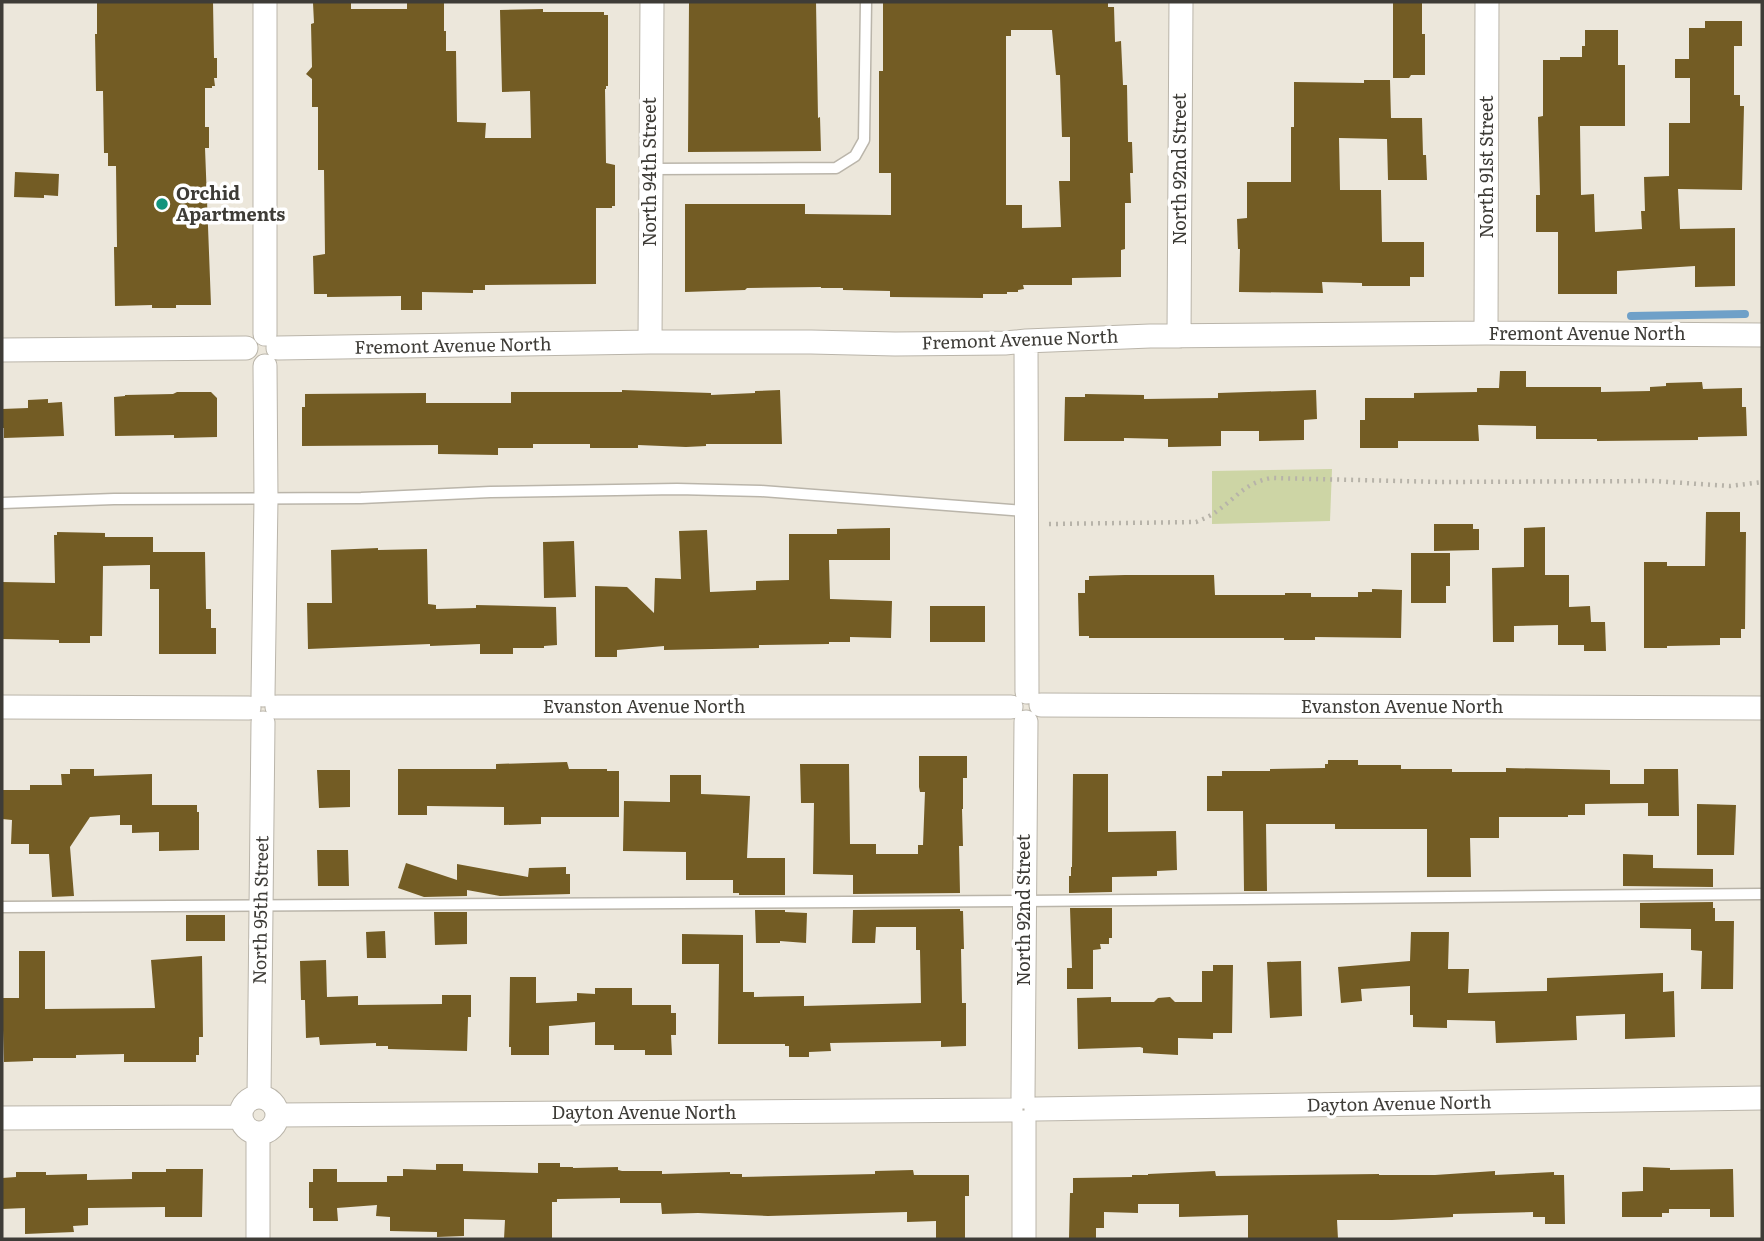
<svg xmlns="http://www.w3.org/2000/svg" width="1764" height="1241" font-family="Literata,serif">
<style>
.green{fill:#cdd5a5}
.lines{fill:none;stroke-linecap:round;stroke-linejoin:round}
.stream{stroke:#6fa0c8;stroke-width:8}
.building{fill:#735c24;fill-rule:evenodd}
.service-casing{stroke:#bab5aa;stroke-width:13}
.minor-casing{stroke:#bab5aa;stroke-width:25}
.path{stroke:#b7b3a9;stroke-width:4.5;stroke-dasharray:2 5;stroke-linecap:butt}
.service{stroke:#fff;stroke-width:10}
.minor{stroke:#fff;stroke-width:23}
.poi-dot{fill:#13947d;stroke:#fff;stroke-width:2.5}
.labels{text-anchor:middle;stroke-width:7;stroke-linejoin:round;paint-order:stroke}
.street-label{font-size:18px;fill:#3e3c37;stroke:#fff}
.poi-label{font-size:18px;font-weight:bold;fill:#3e3c37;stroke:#fff;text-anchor:start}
</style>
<rect width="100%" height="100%" fill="#ece7db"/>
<!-- green -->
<path class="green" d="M1332,469L1330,521L1212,524V471Z"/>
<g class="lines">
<!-- stream -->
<path class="stream" d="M1631,316L1745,314"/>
</g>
<!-- building -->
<path class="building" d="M97,2H213L214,58H217V78H214L215,86H212V88H205V127H209V148H205L211,305H176V308H152V305L115,306L114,247H117L116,166H108V153H104L103,91H96L95,34H97Z
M351,2V9H407V2H444V31H446V51H456L457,122L486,123L485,138H531L530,91L502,92L500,10L543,9V12H604V15H608V86H606V89H605L606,163L615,165V206H612V208H596V284L485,285V290H473V293L422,292V310H401V296L327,297V294H314L313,256L325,254L324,170H318V107H312V79L306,74L312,67L311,24L314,23L313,3Z
M689,2H816L818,118L820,117L821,151L688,152Z
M883,2H1108V7H1114L1115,42L1121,41L1123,85H1127L1128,142H1132L1133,173H1130L1131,203H1125V249L1121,250V277L1072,278V285H1023L1024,289L1018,290V292H1007V294H983V298L890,297V291L843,290V288H821V287L747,288L745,290L685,292V204H805V214L891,215V173H879V71H883ZM1011,30H1052L1056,75H1060L1062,137H1070V181H1059L1061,227L1022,228V205H1006V36H1011Z
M1393,2H1422V34H1425V75H1411L1409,78H1393Z
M1705,21H1742V46H1734V95H1740V106H1744L1742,190L1678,189L1680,229L1735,228V286L1695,287V266L1617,271V294H1558V232H1536V195H1540L1538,117L1543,116V60H1560V57H1582V46H1585V30H1618V65H1625V126H1580L1581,195L1594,194L1595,232L1642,229L1641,211H1645L1644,177L1669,176V123H1690V78H1675V59H1689V28H1705Z
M1364,80H1390L1391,118H1422L1423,155H1426L1427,180H1388L1387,139L1339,138L1340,190H1381L1382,242H1424V277H1410V286H1362V283L1322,282L1323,293L1239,292L1240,249H1238L1237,219L1247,218V182H1291V127H1294V82L1364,83Z
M15,172L59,174L58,196L44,195V198L14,197Z
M1500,371H1526V387H1601V392L1650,391V387L1666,386V383L1702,382L1703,389L1742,388V407H1746L1747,436L1698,437V440L1597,441V439H1536V426L1478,425L1479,441H1398V448H1360V420H1365V398H1414V393L1477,392V388H1499Z
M622,390L711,393V395L755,393V391L780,390L782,444H706V446L686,447L638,445V448H590V444H533V448H498V455L438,454V445L302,446V407H305V394L426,393V403H511V392H622Z
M1316,390L1317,419L1304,420V440L1259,441V431H1221V446L1168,447V439L1124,438V441H1064L1065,397H1085V394L1144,395V399L1218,398V393Z
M177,392H211L217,398V437L174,438V435L115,436L114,397L125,396V395L173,394Z
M48,399V403L62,402L64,436L4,438V428H2V409L28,408V400Z
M1706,512H1740V532H1746L1745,629H1741V638H1720V645L1667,646V648H1644V562H1667V566H1705Z
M1434,524H1473V529H1479V550L1434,551Z
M1545,527V575H1569V607L1590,606L1591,622H1605L1606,651H1584V645H1558V625L1514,626V642H1493L1492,568L1524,567V528Z
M890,528V560H829L830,599L892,601L891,638L850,637V642H829V644L759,645V648L664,650V646L617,650V657H595V586L627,587L654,613L655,578L681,579L679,531L707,530L710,592L756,590V581L789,580V534H837V529Z
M57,532L105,533V537H153V552H205L206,609H211V628H216V654H159V589H150V565L103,566L102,636H90V643H59V640L2,639V582L55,583L54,535H57Z
M574,541L576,597L544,598L543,542Z
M378,548V550L427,549L428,604L436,605V609L476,608V605L556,607L557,645L544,646V648H513V654H480V644L430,646V644L308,649L307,603H332L331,550Z
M1411,553H1450V586H1446V603H1411Z
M1125,575H1214L1215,595H1285V593H1311V597H1358V592H1372V589L1402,590L1401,638L1315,637V640H1284V638H1089V636H1079L1078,593H1085V580H1089V576Z
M930,606H985V642H930Z
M919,756H967V778H963V809H962L963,846H959L960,893L853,894V875L813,874L814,803H801L800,764H849L850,844H876V854H918V845H923L925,792H920L919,787Z
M1328,760H1358V765H1401V769H1452V772H1506V768L1610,770V784H1644V769H1678L1679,816H1648V803L1585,804V815H1568V817H1499V838H1470L1471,877H1427V829H1335V824H1266L1267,891H1244L1243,811H1207V776H1222V771H1270V769L1325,768V764H1328Z
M567,762L569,769H607V771H619V817H541V824L504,825V807L427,806V815H398V769H496V764Z
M70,769H94V776L152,774V805H197V812H199V850L159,851V832L132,833V825H120V815L90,817L70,847L74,896L52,897L49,854H29V844H11L12,820L2,819V790H30V785H62L61,774H70Z
M317,770H350V807L319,808Z
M1073,774H1108V832L1176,831L1177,870L1157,871V876L1112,877V892L1069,893V876H1071V867H1072Z
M670,775H701V794L750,796L747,858H785V895H739V893H733V880H686V852L623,851L624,801L670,802Z
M1697,804L1736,805L1734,855H1697Z
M317,850H348L349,886H318Z
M1623,854L1653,855V868L1713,869V887L1623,886Z
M406,863L457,880V864L528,877L529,868L566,867V874H570V894L500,896L467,890V896L424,897L398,888Z
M1713,902V908H1715V921H1734L1733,989H1701L1702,951L1691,950V929L1640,928V903Z
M1070,908H1112V938H1109V944H1100L1101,949L1093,950V989H1067V968H1072Z
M960,909V911H963L964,949H961L962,1003H966V1046L941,1047V1041L830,1043L831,1051L809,1052V1057H789V1046H785V1044H718L719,964H682V934L743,935V992H754V997L804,996V1006L921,1003L920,950H916V927H876L875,943H852L853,910Z
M755,910H785V912L807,913L806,943L780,941V943H756Z
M434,912H467V944L435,945Z
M186,915H225V941H186Z
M385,931L386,958H367L366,932Z
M1411,932H1449L1448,969H1469L1468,993L1547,991V978L1663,973V992L1674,991L1675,1037L1625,1039V1014L1576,1016L1577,1040L1496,1043L1495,1021L1447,1020V1028L1413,1027V1015H1410V986L1361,989L1362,1001L1341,1003L1338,967L1410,961Z
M19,951H45V1009L155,1008L151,960L202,956L203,1037H199V1055H196V1062H124V1054L76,1055V1058H33V1061L4,1062L2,998H19Z
M326,960L327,997L358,996V1005L442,1004V995H471V1017H468L467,1051L388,1049V1046H376V1043L320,1045L319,1037L306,1038L305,1000H301L300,961Z
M1301,961L1302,1016L1270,1018L1267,962Z
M1213,965H1233L1232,1033H1213V1039L1178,1038V1055L1143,1053V1048L1140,1047L1078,1049L1077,998L1111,997V1002H1154L1158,998L1170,997L1175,1002H1202V971H1213Z
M510,977H536V1003L577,1001V993L595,994V988H632V1005H671V1013H676V1035H671L672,1055H645V1050H614V1045H595V1022L549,1026V1055H511V1047H509Z
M538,1163H560V1167H573V1168L618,1167V1170L622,1171H662V1174L730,1172V1174H742V1177L875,1174V1171L913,1170L914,1175H969V1196H965V1239H936V1221L907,1222V1212L768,1216L698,1213L662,1214L661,1203H620V1198L557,1199V1202H552V1239H504L505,1220L464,1219V1236L437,1237V1232L390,1231V1217L376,1216L377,1205L337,1208L338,1221H313V1208H309V1182H313V1169H337V1182H387V1176H403V1169L436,1170V1164H463V1171L538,1173Z
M1643,1167L1670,1168V1170L1733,1169L1734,1217H1710V1209H1669V1213H1662V1217H1622V1192L1643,1191Z
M166,1169H203L202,1217H165V1207L88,1208V1225L73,1226L74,1232L25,1234V1208L2,1209V1178L16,1177V1172H46V1175L87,1174V1180L132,1179V1172H166Z
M1215,1171L1216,1176L1379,1174V1175H1435L1495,1171V1175L1554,1172V1175H1564L1565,1224H1545V1217H1533V1212L1453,1214V1217L1392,1220H1337L1338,1239H1248V1215L1179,1217V1204H1138V1213L1104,1212V1228H1096V1239H1069L1070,1193H1073V1178L1132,1177V1175H1148V1174Z"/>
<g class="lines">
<!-- service casing -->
<g class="service-casing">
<path id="service" d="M651,169L836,168L855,156L864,140L866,2
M2,503L114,499L361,498L490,492L677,489L761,491L1026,511
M2,907L1024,901L1762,894"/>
</g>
<!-- minor casing -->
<g class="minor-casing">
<path id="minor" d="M1486,333L1487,2
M265,334V2
M1179,336L1181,2
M1026,341L1027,692
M650,342L652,2
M278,348L650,342H811L895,344L1005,343L1026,341L1150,336L1486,333L1762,335
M2,350L246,348
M263,695L266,499L265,366
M1041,705L1762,708
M2,707L249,708
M277,707H1011
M241 1115a18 18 0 1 1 36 0a18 18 0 1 1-36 0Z
M259,1097L263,723
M1023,1097L1026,722
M1036,1109L1762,1098
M277,1115L1011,1110
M2,1118L241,1117
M1024,1122V1239
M258,1239V1133"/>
</g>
<!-- path -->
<path class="path" d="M1049,524L1196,522C1203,519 1211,516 1217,511C1237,497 1245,483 1271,478L1442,482L1654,481L1730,486L1762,482"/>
<!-- service -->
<use href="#service" class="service"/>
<!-- minor -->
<use href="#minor" class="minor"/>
</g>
<!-- markers -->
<circle class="poi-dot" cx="162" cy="204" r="7"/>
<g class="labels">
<!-- street labels -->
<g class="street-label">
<text transform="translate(1487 167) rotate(-90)" y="6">North 91st Street</text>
<text transform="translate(1180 169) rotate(-90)" y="6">North 92nd Street</text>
<text transform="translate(650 172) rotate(-90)" y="6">North 94th Street</text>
<text x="1587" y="340">Fremont Avenue North</text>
<text transform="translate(1020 340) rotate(-2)" y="6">Fremont Avenue North</text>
<text transform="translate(453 346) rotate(-1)" y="6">Fremont Avenue North</text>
<text x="644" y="713">Evanston Avenue North</text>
<text x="1402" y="713">Evanston Avenue North</text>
<text transform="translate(261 910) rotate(-89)" y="6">North 95th Street</text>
<text transform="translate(1024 910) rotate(-90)" y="6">North 92nd Street</text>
<text transform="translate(1399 1104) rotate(-1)" y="6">Dayton Avenue North</text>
<text x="644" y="1119">Dayton Avenue North</text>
</g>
<!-- poi labels -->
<g class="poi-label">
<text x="176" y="200">Orchid<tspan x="176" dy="21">Apartments</tspan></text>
</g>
</g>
<!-- border -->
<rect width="1764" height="1241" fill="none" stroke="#3e3c37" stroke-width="7"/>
</svg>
